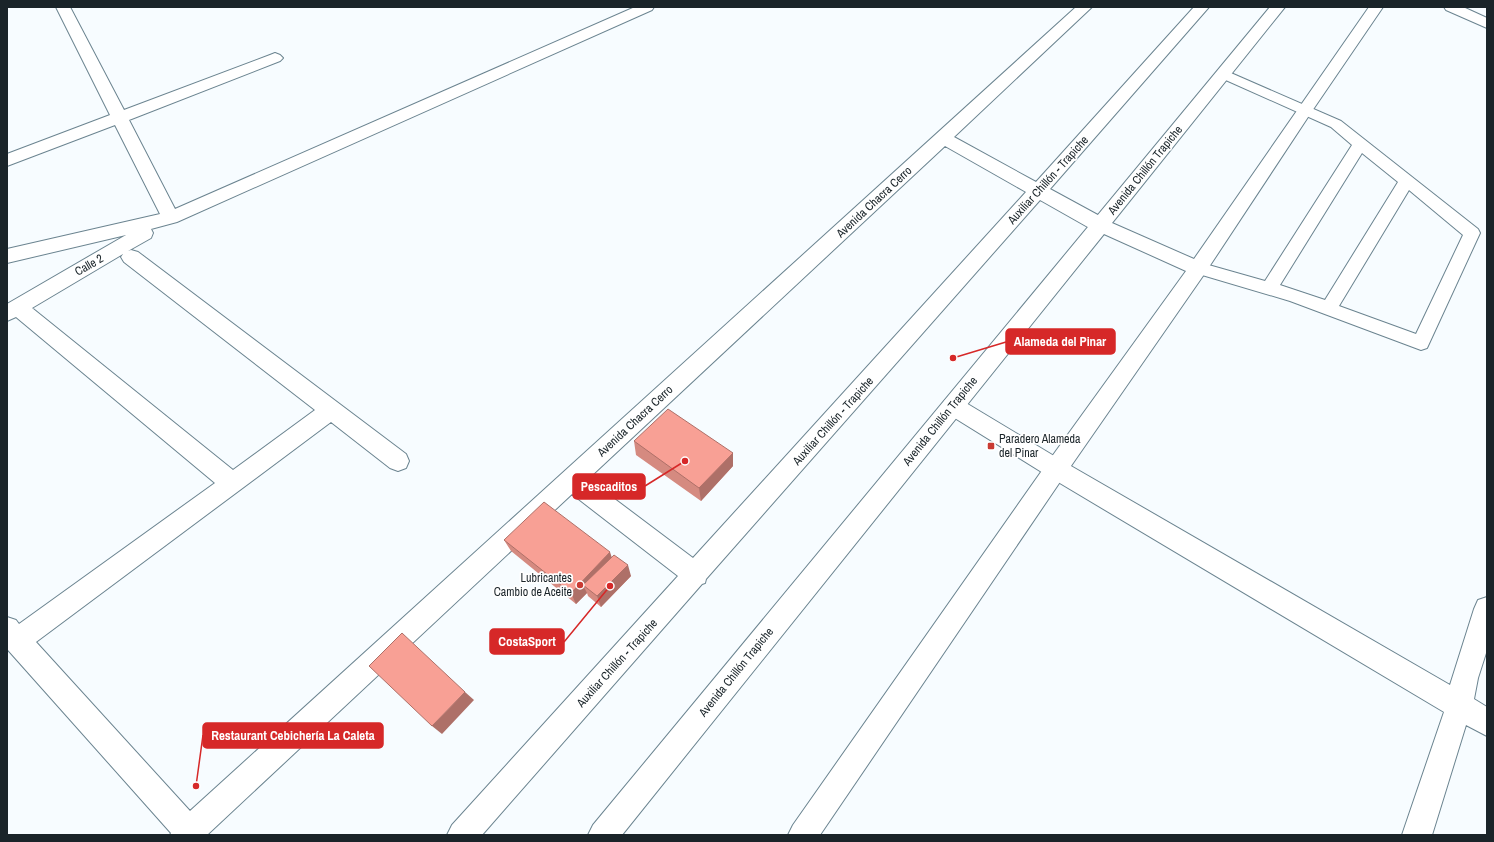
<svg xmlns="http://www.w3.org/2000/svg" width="1494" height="842" font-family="'Archivo Narrow',sans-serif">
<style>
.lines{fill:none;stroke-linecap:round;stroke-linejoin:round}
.service-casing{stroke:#6b8490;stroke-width:2}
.minor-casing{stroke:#6b8490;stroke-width:2}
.primary-casing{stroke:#6b8490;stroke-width:2}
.service{fill:#fff;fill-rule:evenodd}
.minor{fill:#fff;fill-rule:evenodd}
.primary{fill:#fff;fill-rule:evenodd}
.wall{fill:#d58a80}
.shaded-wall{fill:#ae7068}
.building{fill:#f8a095;stroke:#ae7068}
.poi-dot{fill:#c93b33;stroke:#fff;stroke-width:1.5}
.labels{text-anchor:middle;stroke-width:3.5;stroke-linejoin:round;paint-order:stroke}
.street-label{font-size:12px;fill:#1a2429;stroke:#fff}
.poi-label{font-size:12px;fill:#1a2429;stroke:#fff;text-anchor:start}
.leader{fill:none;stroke:#d62828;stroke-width:1.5}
.callout-dot{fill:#d62828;stroke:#fff;stroke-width:1.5}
.callout{fill:#d62828;stroke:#d62828;stroke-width:1.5}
.callout-label{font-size:13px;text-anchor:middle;font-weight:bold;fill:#fff}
</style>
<rect width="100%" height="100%" fill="#f7fcff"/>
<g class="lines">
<!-- service casing -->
<g class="service-casing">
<path id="service" d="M1224,70L1341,121L1478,229L1480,233L1427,348L1421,350L1290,301L1192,272L1190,268L1192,264L1198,262L1265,281L1352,145L1331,127L1219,77L1217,74L1219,71ZM1362,153L1398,182L1325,300L1280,285ZM1409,190L1463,235L1416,334L1339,306Z"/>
</g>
<!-- minor casing -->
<g class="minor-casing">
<path id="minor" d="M56,7H70L124,110L270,55L275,53L280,55L283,58L280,61L129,120L175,209L635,7H654L652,10L177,222L151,229L153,233L151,238L128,251L131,250L138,252L406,454L409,461L406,468L398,471L390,468L331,422L36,642L190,811L1076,7H1092L954,137L1036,182L1194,7H1209L1050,189L1107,220L1109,225L1107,230L1100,231L1093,230L1040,200L706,579L705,583L702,584L482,835H447L452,825L678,576L572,494L207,835H170L171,833L8,650L7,617L16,620L19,624L215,483L16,317L7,321V304L126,235L7,263V249L160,214L115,125L7,166V154L110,115ZM945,146L1026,192L693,558L588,479ZM123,254L121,257L124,262L315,410L233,470L32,308Z
M1444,7H1463L1487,18V28L1446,10Z
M953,397L961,400L1064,462L1450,685L1474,609L1478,600L1487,597V650L1478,678L1474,699L1487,707V736L1466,725L1432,835H1402L1444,712L1048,476L945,412L942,406L945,400Z"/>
</g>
<!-- primary casing -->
<g class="primary-casing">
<path id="primary" d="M1270,7H1285L1112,223L1194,259L1369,7H1383L1312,111L1205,273L1064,476L820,835H788L793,825L1048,462L1186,271L1104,234L622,835H588L593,825Z"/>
</g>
<!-- service -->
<use href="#service" class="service"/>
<!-- minor -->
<use href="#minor" class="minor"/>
<!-- primary -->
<use href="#primary" class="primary"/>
</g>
<!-- wall -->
<path class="wall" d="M634,441L733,453V466L701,501L636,455Z
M504,540L612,558L631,576L601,607L588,596L587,593L576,604L511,551Z"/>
<!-- shaded-wall -->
<path class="shaded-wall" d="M733,453V466L701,501L699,488Z
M610,552L614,564L583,585L587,593L576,604L571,593Z
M628,565L631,576L601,607L597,596Z
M465,692L474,700L442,734L432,726Z"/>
<!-- building -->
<path class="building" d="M668,409L733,453L699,488L634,441Z
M544,502L610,552L571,593L504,540Z
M614,555L628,565L597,596L583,585Z
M402,633L465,692L432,726L369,666Z"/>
<!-- markers -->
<g class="poi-dot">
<rect x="987" y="442" width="8" height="8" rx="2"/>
<circle cx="580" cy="585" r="4"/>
</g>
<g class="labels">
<!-- street labels -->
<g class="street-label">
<text transform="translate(1145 170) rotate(-51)" y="4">Avenida Chillón Trapiche</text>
<text transform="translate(1048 180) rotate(-48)" y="4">Auxiliar Chillón - Trapiche</text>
<text transform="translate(874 202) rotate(-43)" y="4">Avenida Chacra Cerro</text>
<text transform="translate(89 265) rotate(-30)" y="4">Calle 2</text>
<text transform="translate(635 421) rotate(-43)" y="4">Avenida Chacra Cerro</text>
<text transform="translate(833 421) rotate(-48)" y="4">Auxiliar Chillón - Trapiche</text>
<text transform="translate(940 421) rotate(-51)" y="4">Avenida Chillón Trapiche</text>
<text transform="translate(617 663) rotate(-48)" y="4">Auxiliar Chillón - Trapiche</text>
<text transform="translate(736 672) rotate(-51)" y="4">Avenida Chillón Trapiche</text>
</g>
<!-- poi labels -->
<g class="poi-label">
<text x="999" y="443">Paradero Alameda<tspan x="999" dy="14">del Pinar</tspan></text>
<text x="572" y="582" text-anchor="end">Lubricantes<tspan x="572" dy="14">Cambio de Aceite</tspan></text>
</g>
</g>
<!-- callouts -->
<path class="leader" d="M953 358L1006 342M685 461L645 486M610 586L564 642M196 786L203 735"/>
<g class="callout-dot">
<circle cx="953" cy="358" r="4"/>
<circle cx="685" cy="461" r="4"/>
<circle cx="610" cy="586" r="4"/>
<circle cx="196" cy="786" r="4"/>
</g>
<g class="callout">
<rect x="1006" y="329" width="109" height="25" rx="4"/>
<rect x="573" y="474" width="72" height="25" rx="4"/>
<rect x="490" y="629" width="74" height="25" rx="4"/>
<rect x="203" y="723" width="180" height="25" rx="4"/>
</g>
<g class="callout-label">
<text x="1060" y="346">Alameda del Pinar</text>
<text x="609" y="491">Pescaditos</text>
<text x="527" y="646">CostaSport</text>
<text x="293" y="740">Restaurant Cebichería La Caleta</text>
</g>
<!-- border -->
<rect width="1494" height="842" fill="none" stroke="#1a2429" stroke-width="16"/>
</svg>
